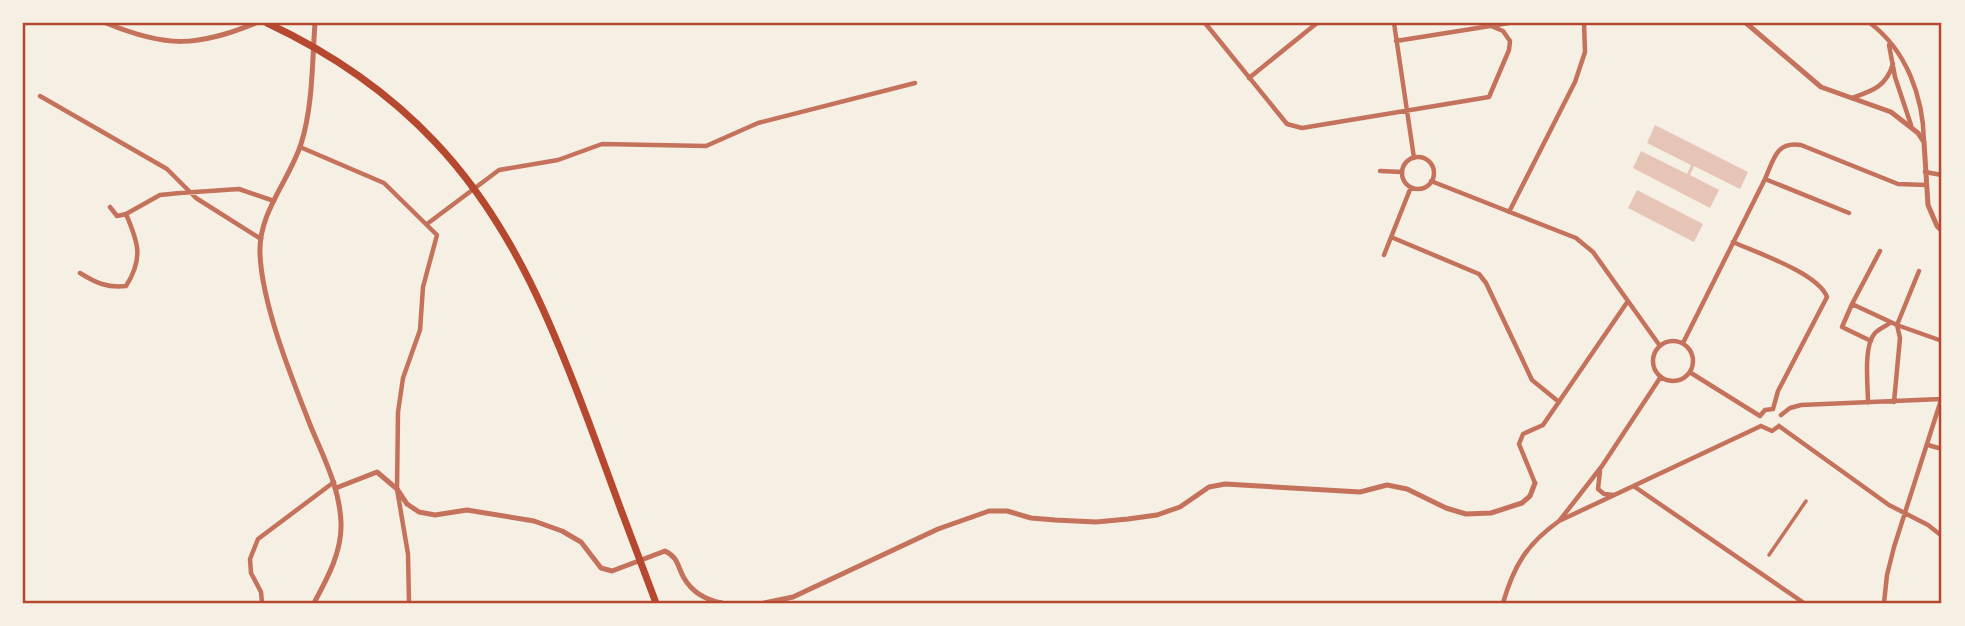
<svg xmlns="http://www.w3.org/2000/svg" width="1965" height="626" font-family="'DM Sans',sans-serif">
<style>
.building{fill:#e6c5b7}
.lines{fill:none;stroke-linecap:round;stroke-linejoin:round}
.pedestrian{stroke:#c5725c;stroke-width:3.5}
.minor{stroke:#c5725c;stroke-width:4.5}
.tertiary{stroke:#c5725c;stroke-width:5}
.trunk{stroke:#b5482f;stroke-width:7}
.neatline{fill:none;stroke:#b5482f;stroke-width:2.5}
</style>
<rect width="100%" height="100%" fill="#f6efe4"/>
<!-- building -->
<path class="building" d="M1655,125L1748,172L1740,189L1694,166L1690,175L1719,190L1710,208L1633,168L1641,151L1687,174L1691,165L1647,143Z
M1637,190L1703,224L1694,242L1628,208Z"/>
<g class="lines">
<!-- pedestrian -->
<path class="pedestrian" d="M1769,555L1806,501"/>
<!-- minor -->
<path class="minor" d="M1205,23L1287,124L1302,128L1489,97L1509,50L1510,41L1503,31L1491,26
M1394,23L1414,158
M1870,23C1907,51 1923,97 1924,141
M1396,41L1509,23
M1889,45L1895,77L1911,125
M1249,78L1317,23
M40,96L167,169L196,198L261,239
M1852,98C1872,91 1886,87 1893,64
M300,147L384,183L437,235L423,287L420,330L403,378L398,412L397,489L408,554L409,603
M1402 173a16 16 0 1 1 32 0a16 16 0 1 1-32 0Z
M1380,171L1402,172
M1925,172L1942,175
M1765,179C1774,159 1776,141 1801,145L1898,184L1926,185
M1431,181L1576,238L1593,252L1660,346
M110,207L117,216L126,214L160,195L180,193L239,189L274,201
M1509,212L1575,82L1585,52L1584,23
M427,224L499,170L558,160L602,144L706,146L758,123L915,83
M1391,237L1479,274L1486,283L1532,380L1559,402
M1733,242C1757,253 1818,273 1827,297L1778,391L1773,409
M1384,255L1411,187
M1919,271L1897,325L1942,341
M80,273C96,283 107,288 126,286C144,258 138,242 126,214
M1852,304L1880,251
M1653 361a20 20 0 1 1 40 0a20 20 0 1 1-40 0Z
M1871,341L1842,327L1852,304L1897,325L1900,338L1894,402
M1683,343L1765,179L1849,213
M1691,373L1760,416
M1868,403C1868,385 1863,346 1875,333C1879,329 1886,326 1890,323
M1781,415L1790,408L1801,405L1941,399
M1760,416L1765,410L1773,409
M1761,426L1772,431L1779,426
M1779,426L1889,505L1928,525L1942,536
M1928,445L1942,449
M1600,471L1598,489L1604,494L1614,495
M1535,483L1519,444L1523,434L1543,425L1628,301
M1635,487L1804,603
M1560,520L1602,466L1660,378
M262,603L261,592L251,573L250,559L258,539L334,482
M1503,603C1514,565 1527,544 1559,521L1761,426
M1884,603L1887,575L1894,547L1942,397"/>
<!-- tertiary -->
<path class="tertiary" d="M106,23C167,48 196,47 256,23
M1746,23L1821,87L1891,112L1918,133L1924,142L1928,205L1937,226L1942,231
M336,488L377,472L397,489L407,504L419,512L435,515L467,510L534,521L562,531L581,542L601,568L612,571L665,551C679,558 677,566 684,578C692,592 706,600 722,603
M314,603C327,579 342,552 341,523C340,489 324,458 311,427C292,379 262,305 260,254C258,213 289,181 301,144C313,106 312,63 315,23
M764,603L793,597L938,529L989,511H1007L1031,518L1055,520L1096,522L1128,519L1157,515L1180,507L1209,487L1225,484L1360,492L1387,485L1407,489L1446,508L1466,514L1491,513L1522,503L1530,496L1535,483"/>
<!-- trunk -->
<path class="trunk" d="M267,23C329,52 387,91 435,142C514,225 556,333 595,439C615,494 635,548 656,603"/>
</g>
<!-- border -->
<rect width="1965" height="626" fill="none" stroke="#f6efe4" stroke-width="49"/>
<rect x="24" y="24" width="1916" height="578" class="neatline"/>
</svg>
